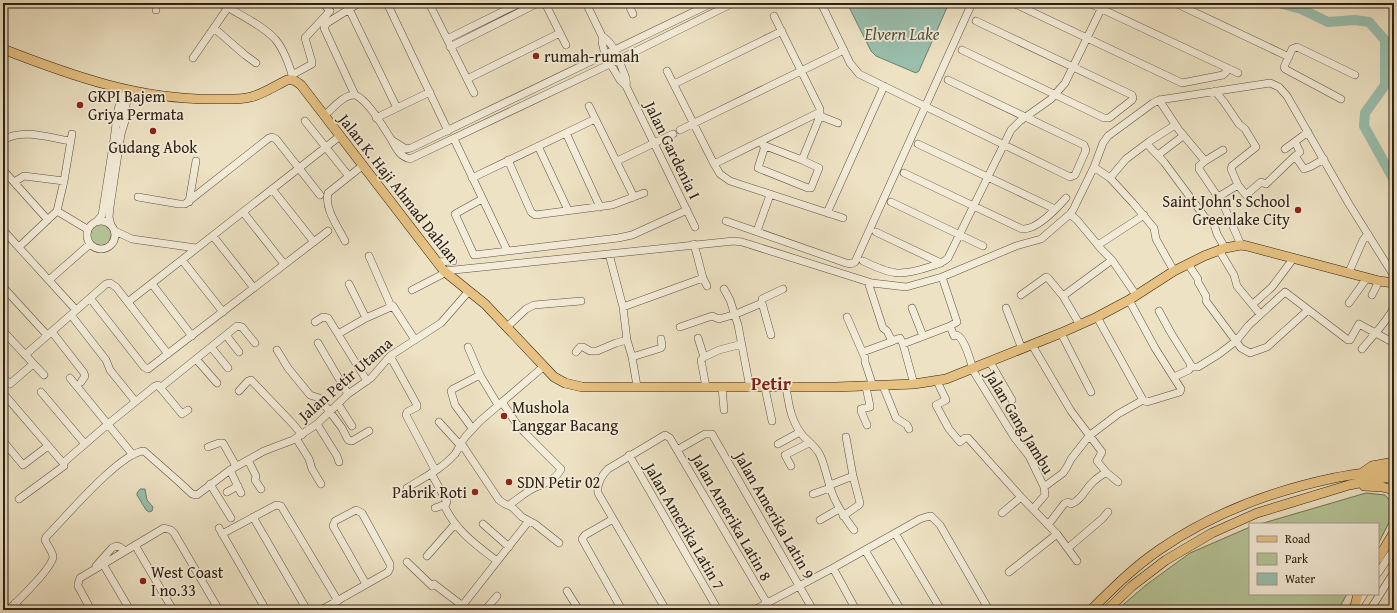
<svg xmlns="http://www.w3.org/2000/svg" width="1397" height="613" font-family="'Gentium Book Plus',serif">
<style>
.green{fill:#b5c496;stroke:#727255}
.water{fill:#9abfad;stroke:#6f7f70}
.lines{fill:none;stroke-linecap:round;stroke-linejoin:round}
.river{stroke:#9abfad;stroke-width:10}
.minor-casing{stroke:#5e5040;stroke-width:8}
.major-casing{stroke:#2f2014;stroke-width:10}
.minor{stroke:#f3ecd8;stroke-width:7}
.major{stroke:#e6c182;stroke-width:9}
.poi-dot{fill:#8f2418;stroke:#f3ecd8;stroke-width:1.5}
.labels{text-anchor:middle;stroke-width:3.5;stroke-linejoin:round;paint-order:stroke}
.poi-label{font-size:16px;fill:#2f2014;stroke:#f3ecd8;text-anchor:start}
.street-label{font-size:16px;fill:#2f2014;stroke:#f3ecd8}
.water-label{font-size:17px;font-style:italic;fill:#4f5042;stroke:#f3ecd8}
.quarter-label{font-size:18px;font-weight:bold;fill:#7a1f14;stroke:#f3ecd8}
</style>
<rect width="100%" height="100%" fill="#ede2c3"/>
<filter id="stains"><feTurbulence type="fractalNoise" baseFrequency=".005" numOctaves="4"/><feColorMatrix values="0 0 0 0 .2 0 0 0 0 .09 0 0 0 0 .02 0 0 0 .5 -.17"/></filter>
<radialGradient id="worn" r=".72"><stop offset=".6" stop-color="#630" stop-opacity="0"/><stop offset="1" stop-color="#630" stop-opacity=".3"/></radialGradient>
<!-- green -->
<path class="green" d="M104,224L112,232L109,243L99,249L90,245L87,234L94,225Z
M1366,493L1385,495L1392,503L1394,513L1378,544V524H1260Z
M1250,527V594H1347L1338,610H1117L1146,585L1190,553Z"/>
<!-- water -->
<path class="water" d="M847,3H949L919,71L916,73L876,56L871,51Z
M140,489H145L147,500L153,507L152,511L149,512L146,510L137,495V493Z"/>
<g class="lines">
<!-- river -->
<path class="river" d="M1279,3L1301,9L1328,22L1355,20L1369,22L1385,40V85L1365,113L1364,126L1394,180"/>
<!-- minor casing -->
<g class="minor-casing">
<path id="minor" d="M156,3V10
M220,3C235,12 264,26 275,39C283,48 291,68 293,80
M359,3L327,23L324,28L355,95C368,100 383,127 391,139C396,148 399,156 410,159L610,64L733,3
M387,3L448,131
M429,3L474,93
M545,3L566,45
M586,3L602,36V42L605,55L620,80L626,86C628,78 624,75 622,68C617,55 614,44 602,36
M628,3L633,14
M821,3L850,63L859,74L1070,177L1075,175L1086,150L1084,145L948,80
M1013,3L1182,83L1223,75L1229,69
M1089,3L1238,73
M1175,3L1289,57
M349,9L397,108
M774,16L820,109V116L838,123
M214,28L245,55L256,63
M447,39L520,3
M450,47L538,3
M962,50L1104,118H1109L1132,100L1133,98L1132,95L976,21
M193,58L231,3
M667,71L714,164L720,174L730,181L843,218
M292,75L312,64V62L305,38L330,11L323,3
M467,79L560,33
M674,84L782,31
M626,86L695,227
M1215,91L1224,102L1239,124L1245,129L1256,147L1232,166L1231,169L1238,185L1218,197
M1341,99L1285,69L1284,67L1292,49L1297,47L1355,75
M1159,100L1179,130L1205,161L1199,166V169L1224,206L1241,245
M589,106L634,197
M117,113L119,112L124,113L126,117C125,122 122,124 117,122L115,117L118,110L123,89
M126,115L125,110L129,91
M324,116C332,109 344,94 355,95
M376,118L430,92
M305,121L347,174
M680,130L844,50
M566,133L600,207
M72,134L64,181L57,211L87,229
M454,139L507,250
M3,140C23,128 50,138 71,141
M393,141L406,149L411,148L712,3
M1295,142L1300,152L1295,156
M918,144L1055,209
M1147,144L1164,162L1204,216L1207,219L1213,221L1217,234L1225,248
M763,145L802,160
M538,146L568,210
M765,146L758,168L808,188H811L819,168L802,160L820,116
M1285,149L1308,132
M1158,155L1183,136
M508,160L531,212L535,215L612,205L644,193
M617,161L673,134
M1205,161L1223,150
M714,164L820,112
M1094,167L1110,178L1133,203L1154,228L1156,239L1174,271
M3,170L48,220
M904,173L1022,229C1037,230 1056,209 1066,198
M472,178L595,119
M1110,178L1126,159L1150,141L1175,125
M14,182L24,176L64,181
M1238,185L1246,195L1261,182L1266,184L1295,156L1304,169L1310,167L1324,159
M272,189L314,242
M138,197L179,204H185L269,138L272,137L276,139L320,195
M482,199L455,214L474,255L618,238L632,235L687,210
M189,202L196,161
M891,202L983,246
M243,212L284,264
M827,213L884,86
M1070,214L1077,220L1102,250L1112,260L1136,295
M87 235a14 14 0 1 1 28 0a14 14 0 1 1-28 0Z
M97,221L102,215L114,139L116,124L115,120
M726,221L846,263L851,264L855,262L972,3
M111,225L109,217L110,207L121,134L125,121
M3,230L76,310
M115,231L132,239L196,248
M757,231L770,195
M876,232L941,263
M213,236L254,288
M345,241C339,228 324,209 328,193L362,166
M694,244L703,278L707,286
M1098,245L1144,215
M19,247L57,211
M1219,250L1234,275L1237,286L1260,314
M609,254L623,307L627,340L632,357L637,386
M369,256L390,304L393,306L415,340
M182,260L223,312
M863,261C890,274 899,277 929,267C936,265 943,263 948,258L1011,130L1020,121L1051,99L1065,83L1104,3
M437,262L453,261
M1188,264L1198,279V282L1206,296V301L1241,348L1250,353L1267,347L1308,310
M1349,272L1363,240L1368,234
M49,280L90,244
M868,282L883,328L887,331L892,341L900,338L903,344L950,326L957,322L942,277
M152,284L192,336
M349,284L366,318
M3,287L47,335
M724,289L730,300L738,325L750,388
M412,290L441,275L444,271L734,241L742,242L872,283L906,287L942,277L1016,246L1041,239L1070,214L1073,210L1094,167L1103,143L1108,136L1153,103L1159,100L1270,83L1279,87L1287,96L1349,204L1394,276
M1021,295L1046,277L1048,278L1063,296L1080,325
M1372,295L1379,281
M1063,296L1112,260
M90,298L144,367L148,369L328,231
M1129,300L1155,348L1181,389L1180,392L1147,402L1143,400
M128,302L340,136
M762,303L771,335
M1349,303L1367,278
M1253,304L1272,287L1293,259
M623,307L703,278
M912,308L923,336
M1006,308L1022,349
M1159,311L1171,333L1191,365L1189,370L1174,377
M71,315L106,360L110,370L135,401
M847,317L865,358V362L873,386
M1097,317L1143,400
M315,322L323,317L328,318L367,381
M950,326L954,336L957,335C965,339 970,360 973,369
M507,327L526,309L534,305L581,301
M680,327L712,316L719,319L736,314L762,303V299L783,289
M3,331L44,375
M52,332L84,373L85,376L81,382
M1061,333L1091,392
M338,334L366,318L393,306
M226,335L239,352
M698,338L704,357L701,360L706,387
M318,343L348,394
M903,344L914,384
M1032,345L1071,411L1102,452L1097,461L1106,472L1118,482
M211,347L228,368
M468,347L480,375L498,405
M1362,349C1373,335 1387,322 1394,307
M277,350L288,368L310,395L319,398L330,412L342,428L348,440L352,441L369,431
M576,352L580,347H583L590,351H597L616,343L627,340
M863,352L893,341
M25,355L106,284L110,283L116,287L168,354
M390,356L417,405V407L407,412L406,415L435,470
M632,357L661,348L662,346L661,339
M704,357L719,350L742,344
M196,359L217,383
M990,362L1012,400
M543,367L480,421L466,436L461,443L499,500L505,504L512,507L522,517L535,524L559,543
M1191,367H1198L1219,354L1236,341L1249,325L1285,292L1348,340H1350L1359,324L1394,343
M972,369L1014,437L1029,456L1044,487L1045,495L1033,509
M3,377L10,384L33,364
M70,378L133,455
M937,381L946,400L936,405L949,429L960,442L965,438H968L1021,497L1057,534L1077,561
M883,386L896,418L907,425L909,429
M722,387L724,410
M786,387C789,406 791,421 803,436C809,442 816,447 820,455C825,466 827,478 831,490C836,505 844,517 854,530
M866,387L870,406V407L861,409V411L867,425
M160,388L237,326L242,327L255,343
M765,388L772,421
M239,391L248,381L251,380L293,424L302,435
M41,392L85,444
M3,393L63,463
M502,402L516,423L526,434L561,469C557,478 548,482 539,486C529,489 518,499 509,505
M338,404L352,426
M439,422L460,445
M317,424L337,456L339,462
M472,428L455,405L451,391L453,389L480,375
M296,438L309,459L312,469L321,484
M3,441L23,465L48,446
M778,444L800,432
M208,447L219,443H223L236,466
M677,450L705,434H712L813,610
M629,455L718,610
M248,460L256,476L255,480L261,489
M791,466L785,455L809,443
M230,470L241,493
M431,473L447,502L446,504L435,508
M210,484L231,518
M830,485L853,476L846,437
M1044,487L1063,473L1067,467L1071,459L1089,436L1118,414L1143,400
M407,488C423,478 442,469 455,454C458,450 459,447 461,443
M227,492L238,486
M813,494L830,488
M19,499L64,466L63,463L108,424L155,386L158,385L182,414L188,410
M444,505C455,530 476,545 497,561
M1002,513L1021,497
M843,516L859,505L860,503L853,476
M253,517L307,610
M613,519L585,535L582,539L622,610
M820,520L839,509
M483,524L509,547
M1048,525L1064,504L1068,502L1071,504C1082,500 1085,489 1093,482C1097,478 1102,475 1106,472
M219,528L266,610
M895,533L941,610
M222,534L276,505L281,506L338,601
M135,545L173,610
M1068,548L1102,519L1108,512
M865,550L901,610
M427,556L455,524
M407,562L432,586L434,584L468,610
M103,564L130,610
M96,566L112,548L116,546L120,547L125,551
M833,568L856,610
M1009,572L1057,534
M1378,573L1394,549
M567,591L579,610
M15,603L21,610
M1357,605L1364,594
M462,606L528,522
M8,610C17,602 52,568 53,557C53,552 47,545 45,540L46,537C64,519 120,452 144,451L178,481L192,494L197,495L230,470L264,451L293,440L317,424L348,394L371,378L390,356L441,323L469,291
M91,610L78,586V584L80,578L164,528L171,530L174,533L219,610
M321,610L388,572L390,568V564L362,513L356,510L335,521L333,526L366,584
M485,610L497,596
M666,610L598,493C597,484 602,475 608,469L665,435L670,438L771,610
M754,610L833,568L920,519L926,517L931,516L940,525L989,610
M1370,610L1394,572"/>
</g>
<!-- major casing -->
<g class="major-casing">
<path id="major" d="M3,49C72,76 140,100 214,99C226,99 240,100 251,97C263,94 275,86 287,80C293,79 296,81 301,85L444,271L485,304L554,377L565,383L582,387H836L914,384L946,379L1061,333L1097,317L1129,300L1174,271L1204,256L1225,248L1241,245L1247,246L1379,281L1394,283
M1362,473L1372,466L1394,462
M1364,486L1382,487L1394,490
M1378,559L1394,532
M1091,610C1112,589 1134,567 1159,550C1211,514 1272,491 1334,478C1354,474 1374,472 1394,469
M1107,610L1132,586L1166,560L1212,533L1257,513L1349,485L1394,476
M1354,610L1358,594"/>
</g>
<!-- minor -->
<use href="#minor" class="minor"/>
<!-- major -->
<use href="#major" class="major"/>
</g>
<!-- markers -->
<g class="poi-dot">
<circle cx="536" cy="56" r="4"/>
<circle cx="80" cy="105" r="4"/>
<circle cx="153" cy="131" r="4"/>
<circle cx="1298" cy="210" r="4"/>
<circle cx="504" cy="416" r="4"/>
<circle cx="509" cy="482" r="4"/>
<circle cx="475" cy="492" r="4"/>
<circle cx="143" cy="581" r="4"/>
</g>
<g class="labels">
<!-- poi labels -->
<g class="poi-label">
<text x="544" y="62">rumah-rumah</text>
<text x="88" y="102">GKPI Bajem<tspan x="88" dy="18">Griya Permata</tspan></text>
<text x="153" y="153" text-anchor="middle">Gudang Abok</text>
<text x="1290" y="207" text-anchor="end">Saint John's School<tspan x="1290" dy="18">Greenlake City</tspan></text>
<text x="512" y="413">Mushola<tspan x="512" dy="18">Langgar Bacang</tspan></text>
<text x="517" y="488">SDN Petir 02</text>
<text x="467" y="498" text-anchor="end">Pabrik Roti</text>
<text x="151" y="578">West Coast<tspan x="151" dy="18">I no.33</tspan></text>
</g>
<!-- street labels -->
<g class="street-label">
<text transform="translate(673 150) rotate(64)" y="6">Jalan Gardenia I</text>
<text transform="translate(399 188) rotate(52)" y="6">Jalan K. Haji Ahmad Dahlan</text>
<text transform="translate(345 379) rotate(-41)" y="6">Jalan Petir Utama</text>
<text transform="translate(1020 422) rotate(59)" y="6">Jalan Gang Jambu</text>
<text transform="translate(775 515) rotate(60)" y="6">Jalan Amerika Latin 9</text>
<text transform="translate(732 517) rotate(60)" y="6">Jalan Amerika Latin 8</text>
<text transform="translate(685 526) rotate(60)" y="6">Jalan Amerika Latin 7</text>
</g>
<!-- water labels -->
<g class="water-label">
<text x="902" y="40">Elvern Lake</text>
</g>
<!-- quarter labels -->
<g class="quarter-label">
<text x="771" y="390">Petir</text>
</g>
</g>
<!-- margin -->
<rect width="1397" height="613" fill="none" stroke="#ede2c3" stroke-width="16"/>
<rect x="4" y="4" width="1389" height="605" fill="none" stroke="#2f2014" stroke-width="2"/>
<rect x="8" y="8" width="1381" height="597" fill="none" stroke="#2f2014"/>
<!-- legend -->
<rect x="1249" y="523" width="130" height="72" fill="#f3ecd8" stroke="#a59a8a"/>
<rect x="1257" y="536" width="20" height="6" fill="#e6c182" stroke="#a59a8a"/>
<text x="1285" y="543" font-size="12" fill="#2f2014">Road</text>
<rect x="1257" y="553" width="20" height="12" fill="#b5c496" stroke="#a59a8a"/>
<text x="1285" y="563" font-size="12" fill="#2f2014">Park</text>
<rect x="1257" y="573" width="20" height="12" fill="#9abfad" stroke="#a59a8a"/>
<text x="1285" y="583" font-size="12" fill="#2f2014">Water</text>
<rect width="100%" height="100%" filter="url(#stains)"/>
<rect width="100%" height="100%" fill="url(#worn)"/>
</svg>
